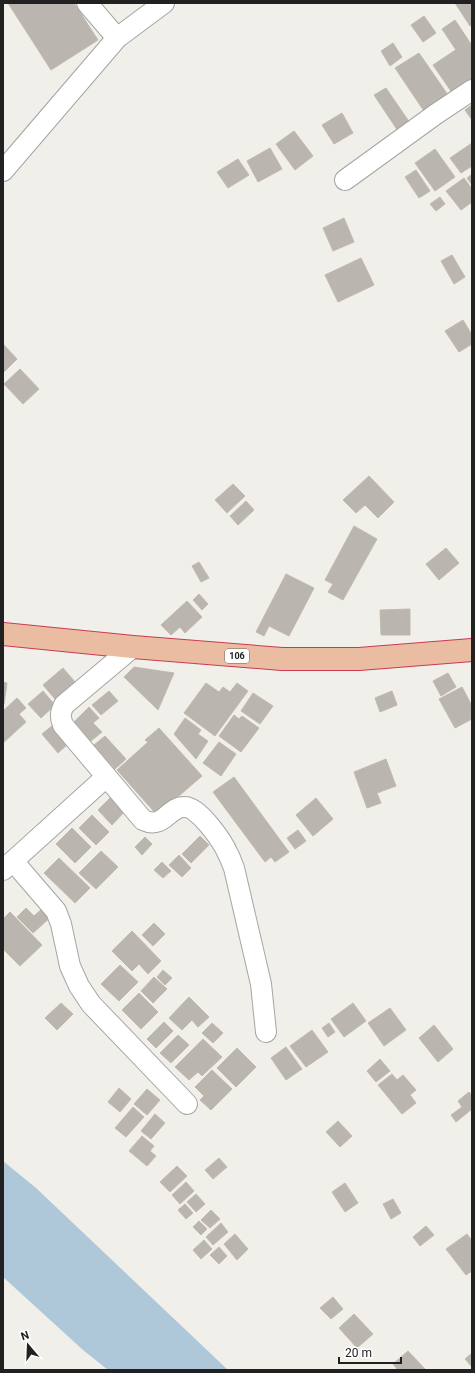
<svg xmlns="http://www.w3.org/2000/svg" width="475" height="1373" font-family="Roboto,sans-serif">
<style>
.water{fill:#aec8da}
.building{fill:#bab6af;stroke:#c1b9ac}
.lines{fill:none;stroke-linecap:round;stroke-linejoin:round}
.minor-casing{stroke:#a5a5a5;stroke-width:22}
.trunk-casing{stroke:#cc3952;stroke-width:24}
.minor{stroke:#fff;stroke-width:20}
.trunk{stroke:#eabda2;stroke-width:22}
.labels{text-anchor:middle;stroke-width:3.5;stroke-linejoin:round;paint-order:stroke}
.shield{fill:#fff;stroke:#646464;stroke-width:1}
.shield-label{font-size:9px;font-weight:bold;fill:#212121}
</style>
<rect width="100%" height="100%" fill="#f1efe9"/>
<!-- water -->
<path class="water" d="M3,1161L36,1188L228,1370H108L83,1350L3,1277Z"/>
<!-- building -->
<path class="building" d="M8,3H74L98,40L51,70Z
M455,3H472V25L470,26Z
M424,16L436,33L423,42L411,25Z
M455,20L469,41L456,50L442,29Z
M469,41L472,46V86L455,97L433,65Z
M393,43L402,57L390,66L381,51Z
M419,53L450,98L426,114L395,68Z
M386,88L410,123L398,131L374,95Z
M472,105V120L465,110Z
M342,113L353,133L334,144L322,125Z
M294,131L313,156L295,170L276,144Z
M472,143V166L461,173L450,158Z
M270,148L282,169L258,182L247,161Z
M435,149L455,177L435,191L415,163Z
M238,159L249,175L228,188L217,172Z
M416,170L430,191L419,198L405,177Z
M472,174V185L467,178Z
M464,178L472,189V202L461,210L446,191Z
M440,197L445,204L436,211L430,204Z
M344,218L354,242L333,251L323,228Z
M452,255L465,277L454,284L441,261Z
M361,258L374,285L338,302L325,275Z
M463,320L472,335V344L459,352L445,331Z
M3,344L17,359L3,373Z
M20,369L39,389L23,404L4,384Z
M369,476L394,502L378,518L365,505L356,513L343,500Z
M233,484L245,496L227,513L215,500Z
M246,501L254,510L238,525L230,516Z
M354,526L377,539L343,600L328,592L333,584L325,580Z
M446,548L459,563L439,580L426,564Z
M199,562L209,578L201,582L192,566Z
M286,574L314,588L289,636L269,626L264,636L256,632Z
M199,594L208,604L202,610L193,600Z
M187,601L202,617L185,633L180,627L171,635L161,625Z
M410,609V635H381L380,610Z
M134,667L174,673L158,710L124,677Z
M63,668L75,682L55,699L43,685Z
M448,673L456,687L441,696L433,681Z
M3,682L7,683L4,704H3Z
M206,683L219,692L223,687L230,692L237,683L248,691L215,736L184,713Z
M462,687L472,706V719L455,728L439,699Z
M43,691L55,705L41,718L28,704Z
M109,691L118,701L101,715L92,705Z
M392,691L397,705L380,712L375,698Z
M253,693L273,706L260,724L241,711Z
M17,698L26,708L19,714L26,722L3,743V711Z
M89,707L99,718L93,723L102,732L91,741L74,722Z
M234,715L239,719L242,716L259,728L241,752L219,736Z
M185,718L201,730L198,734L208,741L196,759L174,734Z
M53,725L69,743L58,753L42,734Z
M159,728L202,776L157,815L117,770L148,742L145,740Z
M105,736L126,759L115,769L94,745Z
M219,742L236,754L221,776L203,763Z
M386,759L396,786L377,793L381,803L367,808L354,772Z
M234,777L289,852L275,862L271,857L265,862L213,792Z
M112,796L126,810L112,825L98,810Z
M316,798L333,819L313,836L296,815Z
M92,815L109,832L96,845L79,828Z
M72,828L91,847L75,863L56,844Z
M298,830L306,841L295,849L287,838Z
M200,836L209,845L191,863L182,854Z
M145,837L152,844L142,855L135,847Z
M101,851L118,867L96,889L79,873Z
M179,855L191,868L182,877L169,865Z
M59,858L90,888L75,903L44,873Z
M162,862L171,871L163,878L154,870Z
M44,907L52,916L33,933L17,917L26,908L34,916Z
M10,912L42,945L20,966L3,949V930L5,928L3,925V919Z
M154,923L165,934L153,946L142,935Z
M132,931L161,961L148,974L139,964L132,971L112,951Z
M120,965L138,982L119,1001L101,984Z
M163,970L172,978L165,985L157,977Z
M154,977L167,989L153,1003L141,991Z
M139,993L158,1012L141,1029L122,1010Z
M189,997L209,1017L198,1027L192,1020L182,1030L169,1018Z
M61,1003L73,1014L57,1030L45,1018Z
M353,1003L366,1021L344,1037L331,1019Z
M390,1008L406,1030L384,1046L368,1023Z
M164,1022L173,1031L156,1048L147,1039Z
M212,1023L223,1033L213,1043L202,1033Z
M329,1023L335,1032L328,1037L322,1028Z
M434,1025L453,1049L438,1062L419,1038Z
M312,1030L328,1052L306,1067L290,1046Z
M178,1035L189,1045L171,1063L160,1053Z
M203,1039L222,1057L202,1076L198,1072L189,1080L175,1067Z
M286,1047L302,1069L286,1080L271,1058Z
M237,1048L256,1067L236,1087L217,1068Z
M380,1059L390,1071L376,1082L367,1071Z
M212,1070L232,1089L211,1110L200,1100L204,1096L195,1087Z
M392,1074L397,1080L403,1075L416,1090L410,1095L416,1103L402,1114L378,1085Z
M119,1088L131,1099L120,1112L108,1102Z
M147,1089L160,1100L147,1115L134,1104Z
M469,1092L472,1096V1109L456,1122L451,1115L462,1107L458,1101Z
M133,1107L144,1117L126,1137L115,1128Z
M155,1114L165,1123L151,1139L141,1131Z
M338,1121L352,1136L340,1147L326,1132Z
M142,1136L154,1146L150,1151L156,1156L147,1166L129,1151Z
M219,1158L227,1167L213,1179L205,1170Z
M177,1166L187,1176L170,1192L160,1182Z
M186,1182L194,1191L180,1204L172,1195Z
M345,1183L358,1203L345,1212L332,1192Z
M196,1194L205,1204L196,1212L187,1202Z
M393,1199L401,1213L391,1219L383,1204Z
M185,1204L193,1213L186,1219L178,1210Z
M211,1210L220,1219L210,1228L201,1220Z
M199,1221L207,1229L201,1235L193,1227Z
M221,1223L228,1232L213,1245L206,1237Z
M426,1226L434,1235L420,1246L413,1237Z
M235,1234L248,1249L237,1260L224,1244Z
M467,1234L472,1241V1271L466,1275L446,1249Z
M204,1240L212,1249L201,1259L193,1250Z
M219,1247L227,1256L219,1264L210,1255Z
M333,1297L343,1309L331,1319L320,1308Z
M354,1314L373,1334L357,1348L339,1328Z
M408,1351L426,1370H398L393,1364Z
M472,1353V1367L465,1359Z"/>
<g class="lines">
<!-- minor casing -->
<g class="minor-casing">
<path id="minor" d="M87,3L117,38
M3,171L117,38L164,3
M345,180L436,114L472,90
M133,647L64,705C60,713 60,717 63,725L143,820C164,830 168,806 185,807C199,807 223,842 228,854C231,859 232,864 234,868L261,984L266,1032
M13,861L56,911L61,924L70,966L79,986L91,1004L187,1104
M3,870L106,777"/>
</g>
<!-- trunk casing -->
<g class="trunk-casing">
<path id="trunk" d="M3,634L133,647L282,659H359L472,650"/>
</g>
<!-- minor -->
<use href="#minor" class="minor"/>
<!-- trunk -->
<use href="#trunk" class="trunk"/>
</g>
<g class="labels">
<!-- shield labels -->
<rect class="shield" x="225" y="649" width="24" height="14" rx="3"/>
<g class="shield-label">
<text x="237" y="659">106</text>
</g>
</g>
<!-- border -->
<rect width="475" height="1373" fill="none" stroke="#212121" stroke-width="8"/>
<!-- north arrow -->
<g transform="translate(28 1345) rotate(341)" stroke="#ffffff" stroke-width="3" paint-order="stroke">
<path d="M0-3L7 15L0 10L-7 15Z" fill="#212121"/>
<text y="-6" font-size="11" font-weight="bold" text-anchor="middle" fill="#212121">N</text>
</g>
<!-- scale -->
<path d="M339 1357v6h62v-6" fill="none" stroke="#212121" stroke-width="2"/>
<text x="345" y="1357" font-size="12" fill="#212121" stroke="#ffffff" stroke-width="3" paint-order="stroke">20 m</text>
</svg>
